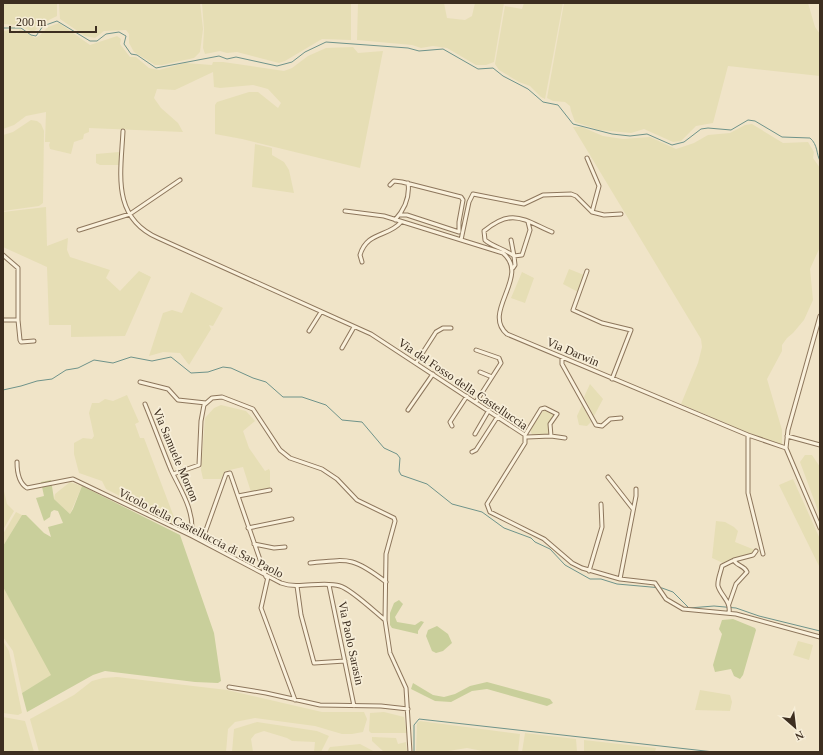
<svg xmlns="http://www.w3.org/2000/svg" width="823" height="755" font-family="'Times New Roman',serif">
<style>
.farmland{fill:#e6deb5}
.green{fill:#c9cf9b}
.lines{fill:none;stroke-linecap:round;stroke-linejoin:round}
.stream{stroke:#6f938a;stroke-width:1}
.minor-casing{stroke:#8d765c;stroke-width:5}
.minor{stroke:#faf1dc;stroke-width:3}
.labels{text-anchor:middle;stroke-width:3.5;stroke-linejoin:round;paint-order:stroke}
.street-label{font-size:12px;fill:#3d2e20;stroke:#f7eed8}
</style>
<rect width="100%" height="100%" fill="#f0e4c8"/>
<!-- farmland -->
<path class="farmland" d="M57,3V16L45,22L33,32L18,25L3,24V4Z
M59,3H200L203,29L200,52L194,58L162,65H155L134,52L129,43V34L126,30L104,31L95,38L85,36L60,19Z
M202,3H351V40L322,39L285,61L279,63L237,52L227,53L220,51L205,54L203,48L204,29Z
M358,3H444L447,18L465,20L472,16L475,3H504L494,62L486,65H476L447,48L433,46L421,48L412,45L357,40Z
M524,3H563L545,99L541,97L530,86L519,82L499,70L495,64L505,6L522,9Z
M564,3H808L815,27L820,34V76L728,66L713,123L696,126L681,141L673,142L644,129L631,133L599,130L575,122L571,111L570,106L565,102L553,101L547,98Z
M59,23L90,45L117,36L121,39L120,44L130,57H136L149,68L159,70L185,63L212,65L213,62H223L284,71L292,68L308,56L326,48L353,47L358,53L383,51L360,168L242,139L215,134V105L217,102L249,92H258L278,108L281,103L268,89L253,85L220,88L214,87L213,72L175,90L157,89L154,98L161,108L178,123L183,132L89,128V132L84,134L83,139L74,142L71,154L50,149L49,145L50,142H45L46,112L26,116L14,125L3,129V31L11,30L17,34L20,29L35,38L39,36L48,27Z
M31,120L37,121L41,124L44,131L43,203L39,206L3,211V135L13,132Z
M752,124L783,143L808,142L814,152L813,158L820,168V247L810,269L813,300L804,320L793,333L787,338L782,345V351L767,379L782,430V445L744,431L681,404L698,363L702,347L701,339L573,127H582L603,136L623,139L650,137L676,149L694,143L708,135L730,133L745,125Z
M255,144L272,148V155L284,162L289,170L294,193L252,187Z
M119,152V165H100L96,163V154Z
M46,207L47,246L68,238L67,250L70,257L110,270L106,278L120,291L139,271L151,277L125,336L71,337V325H49L47,267L3,247V212Z
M569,269L584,275L578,292L563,284Z
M522,272L534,278L525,303L511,298Z
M191,292L223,308L213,326L209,325L211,329L189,365L180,353L163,352L149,356L163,313L172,310L182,313Z
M590,384L603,399L594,416L584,397Z
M127,395L139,422L135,424L140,438H144L177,525L106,489L102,481L79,473L74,454V443L83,438L92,439L94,436L89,413L92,403H99L105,399L113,401Z
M221,405L246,411L255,421L243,431L249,448L265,471L269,469L270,471V489L251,492L243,467L225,471L221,479H203L201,470L205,418L214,408Z
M582,405L591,422L587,426L579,425L577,416Z
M544,410L555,415L550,424L549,432L548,435H532L530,429Z
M805,455H812L820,467V516L800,462Z
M793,479L820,539V568L779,485Z
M70,482L82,486L70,514L54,499L55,494Z
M3,487L7,504L14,511L3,530Z
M16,512L22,515L3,546V534Z
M716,521L725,522L734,527L738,531L735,542L755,550L753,554L723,563L712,558Z
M3,587L52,675L22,693L13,651L3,637Z
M3,641L9,651L22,713L18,715L3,713Z
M798,641L813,645L809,660L793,655Z
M117,677L227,690L322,712H364L367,719L363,732L352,734H342L315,726L255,718L235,722L228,729L226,752H39L30,719L74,695L92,681L103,678Z
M700,690L730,695L732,702L730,711L695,710Z
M384,712L404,717L407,733H371L369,731L370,713Z
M3,717L25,721L34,752H3Z
M420,721L520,734L518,752H488L467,748L442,752H416L417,723Z
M257,722L317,731L329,736L321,752H314L315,742L292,741L287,738L264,731L255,734L251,739L253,752H232L234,729Z
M525,733L576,739L577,752H522Z
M372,737L396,738L398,744L406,742L407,752H384L372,741Z
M584,740L656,748L655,752H584Z
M360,744L375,752H327L330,747Z"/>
<!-- green -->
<path class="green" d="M51,480L54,499L70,514L73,509L82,486L180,535L214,633L221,681L218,683L195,682L105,671L93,675L27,712L22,693L51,675L3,587V546L22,515H26L44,533L51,537L48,527L63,523L58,511L54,510L51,512L50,517L44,521L36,498L44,496L41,482Z
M399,600L403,604L395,617L397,622L415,625L421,621L424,622L418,631V634L392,628L390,625V613L394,603Z
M733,619L755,628L756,630L743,675L740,679L734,676L731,669L715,672L713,665L722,634L719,629L722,620Z
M437,626L448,634L452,643L443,651L436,653L432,651L426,636L428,630Z
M487,682L550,699L553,703L547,706L487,689L472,691L451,702L435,701L411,689L413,683L433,695L444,697L455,694L470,686Z"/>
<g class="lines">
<!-- stream -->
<path class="stream" d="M3,28H21L31,35L36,36L43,26L57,21L90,41H97L106,34L119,32L126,36L124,44L131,54L137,55L156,68L219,56L227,59L236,57L277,66L292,62L305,52L326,42L408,48L419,51L443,49L478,69L493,68L503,76L528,89L543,102L558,105L573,124L612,134L630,136L647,134L672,145L684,142L701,129L708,128L731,130L748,120L755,121L782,137L810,138C818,145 816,153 820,161
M3,390L21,386L37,381L52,379L66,370L78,368L94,360L113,363L131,357L152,361L171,357L191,373L208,372L223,367L231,368L253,378L266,382L283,397H302L326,405L342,420L362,422L384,448L397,454L400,458L399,471L401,475L427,484L452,504L482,512L504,528L531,538L535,542L550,549L565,565L590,579H601L617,584L662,588L673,592L689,608L714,606L736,608L759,616L820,631
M414,752V725L419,719L714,752"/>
<!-- minor casing -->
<g class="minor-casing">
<path id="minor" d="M123,131C121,173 111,217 158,238L371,334L525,435V443L487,504L490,512L544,539L572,563L582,568L620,579L655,583L666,599L683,609L736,614L820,637
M587,158L599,186L592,212
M390,185L394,181L402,182L461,197L463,200L459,222V232L407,215H400
M345,211L384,216L503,253C531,276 481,312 507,334L748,435L786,448
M395,220C404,210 410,197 408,183
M79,230L130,214L180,180
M461,240L469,202L473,194L524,204L543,195L571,194L576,196L592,212L604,215L621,214
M511,240L514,256L522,255L530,230L528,222
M3,255L18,268V320L20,340L21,342L34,341
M362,262L360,255C367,231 389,237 401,222
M513,268L515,265L514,256C505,249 493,247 485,240L484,231C512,208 522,219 552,232
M587,271L573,310L602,323L631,330L612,379
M820,316L788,430L786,448L820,528
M3,320H18
M309,331L321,312
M342,348L354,327
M476,350L499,358L501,363L476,402
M562,357V364L596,425L602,426L610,419L621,418
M416,363L436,332L443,328H451
M480,372L492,377
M140,382L168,389L178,400L206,403
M145,404C154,426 162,448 171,470C182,493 194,509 192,536
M408,410L433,374
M452,426L450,422L467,396
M475,434L489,410
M525,435L541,409L545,408L557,414L550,424L551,436
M748,435V493L763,554
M787,436L820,445
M527,437L551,436L565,438
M472,452L476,450L498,416
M17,462C17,471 19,483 27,488L73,479L192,536L281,583C300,590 321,580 340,586C351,589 375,612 385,620
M173,474L199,465L201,421L204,405L212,398L222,397L253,409L280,450L290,458L322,469L337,479L357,500L394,518L395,521L386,554L385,620L390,653L406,688L410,752
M608,477L633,509
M238,496L270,490
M248,528L292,519
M202,541L226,474L230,473L266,577
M254,544L274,548L285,547
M310,563C350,559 353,557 386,582
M589,571L602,527L601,504
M268,577L261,608L295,700
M620,579L636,496V489
M329,585L354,706
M297,586L301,615L314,663L345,661
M729,604L736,584L747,572C744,565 736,566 734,560
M729,613C731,601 721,596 718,586C717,580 721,572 722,566L734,560L753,555L756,551
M229,687L266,693L320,705L381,706L408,709"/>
</g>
<!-- minor -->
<use href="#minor" class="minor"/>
</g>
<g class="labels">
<!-- street labels -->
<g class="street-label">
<text transform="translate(573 352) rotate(23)" y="4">Via Darwin</text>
<text transform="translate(463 384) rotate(34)" y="4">Via del Fosso della Castelluccia</text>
<text transform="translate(176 455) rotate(67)" y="4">Via Samuele Morton</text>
<text transform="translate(201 533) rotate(27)" y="4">Vicolo della Castelluccia di San Paolo</text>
<text transform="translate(351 643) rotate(78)" y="4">Via Paolo Sarasin</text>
</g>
</g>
<!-- border -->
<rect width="823" height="755" fill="none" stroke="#3d2e20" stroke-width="8"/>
<!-- north arrow -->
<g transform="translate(795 727) rotate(152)" stroke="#f7eed8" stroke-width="3" paint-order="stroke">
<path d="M0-3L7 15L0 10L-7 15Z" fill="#3d2e20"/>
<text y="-6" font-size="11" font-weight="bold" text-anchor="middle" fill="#3d2e20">N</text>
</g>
<!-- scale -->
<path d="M10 26v6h86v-6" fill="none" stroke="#3d2e20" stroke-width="2"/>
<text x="16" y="26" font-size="12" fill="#3d2e20" stroke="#f7eed8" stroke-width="3" paint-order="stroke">200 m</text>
</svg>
